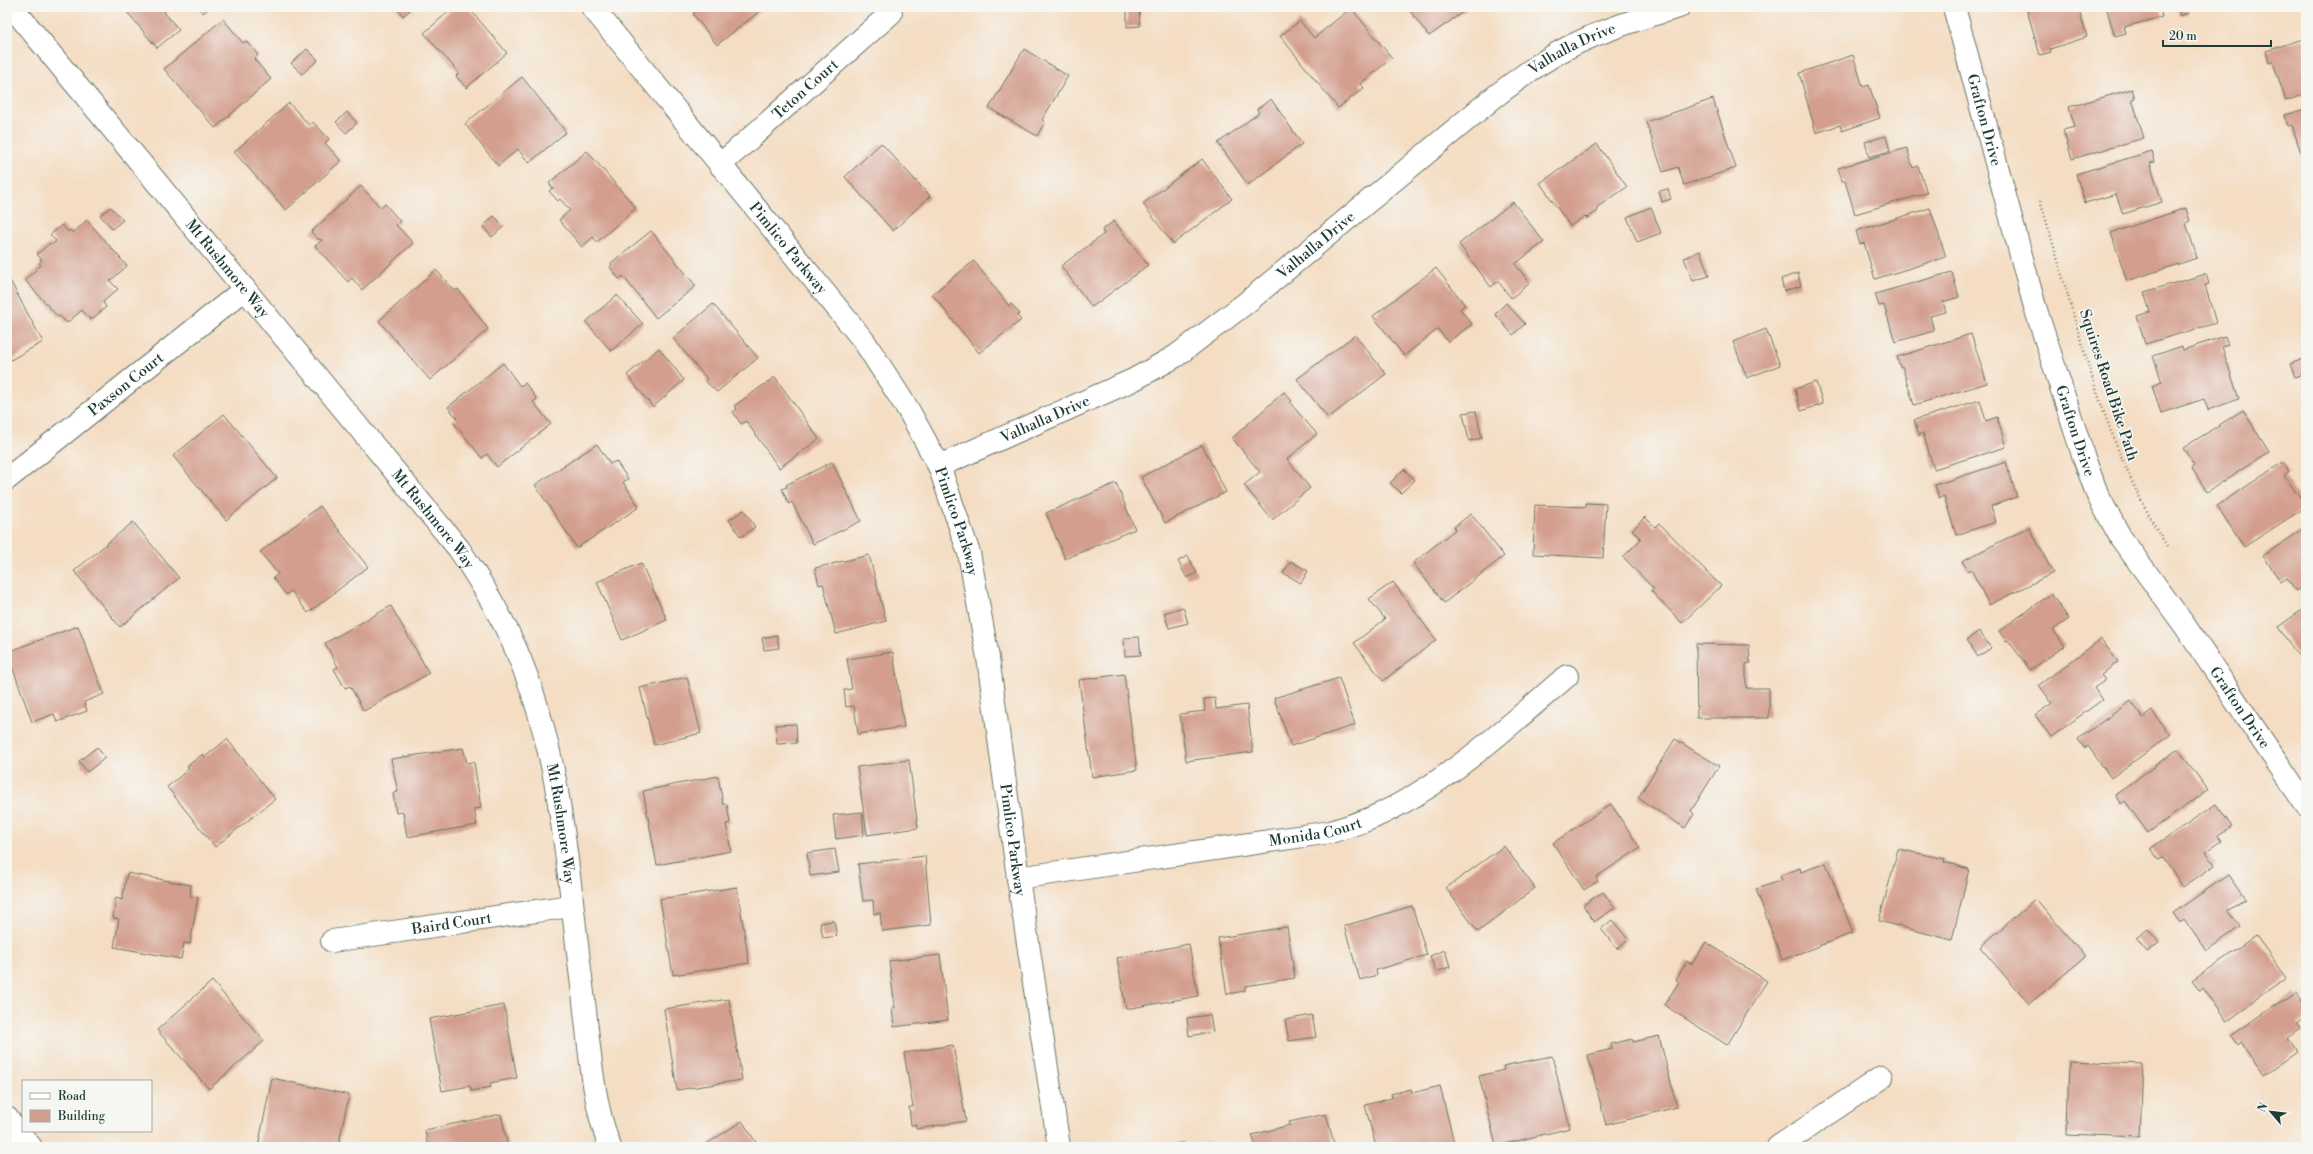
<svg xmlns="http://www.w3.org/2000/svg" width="2313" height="1154" font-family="'Libre Bodoni',serif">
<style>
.building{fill:#d39e8d}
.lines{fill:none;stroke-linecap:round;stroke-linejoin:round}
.minor-casing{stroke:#6a7566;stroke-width:24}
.primary-casing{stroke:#6a7566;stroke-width:24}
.path{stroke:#6a7566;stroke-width:2.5;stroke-dasharray:1 3;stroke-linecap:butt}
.minor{stroke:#fff;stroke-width:22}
.primary{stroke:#fff;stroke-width:22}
.labels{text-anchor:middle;stroke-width:3.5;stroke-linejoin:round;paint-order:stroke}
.street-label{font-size:15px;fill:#1f3d34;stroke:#f6f6f2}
</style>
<rect width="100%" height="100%" fill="#f6f6f2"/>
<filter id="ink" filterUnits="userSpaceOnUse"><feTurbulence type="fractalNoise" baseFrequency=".025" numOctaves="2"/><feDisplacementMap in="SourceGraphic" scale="8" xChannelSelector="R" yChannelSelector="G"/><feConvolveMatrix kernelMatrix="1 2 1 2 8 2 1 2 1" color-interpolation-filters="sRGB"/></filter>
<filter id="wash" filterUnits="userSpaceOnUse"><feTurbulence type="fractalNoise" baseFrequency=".012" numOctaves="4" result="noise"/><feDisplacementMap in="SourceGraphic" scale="16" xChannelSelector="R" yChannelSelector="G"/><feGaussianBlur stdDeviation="0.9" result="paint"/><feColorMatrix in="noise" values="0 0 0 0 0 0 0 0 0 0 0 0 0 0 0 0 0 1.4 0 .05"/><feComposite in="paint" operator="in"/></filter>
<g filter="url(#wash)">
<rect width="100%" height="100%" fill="#f4ddc3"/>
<g id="blocks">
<!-- building -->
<path class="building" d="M123,7H170L164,12L179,30L157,48Z
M198,7H211L203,13Z
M396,7H414L403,16Z
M454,7H468L507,53L466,88L456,76L459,73L424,33Z
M701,7H765L717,45L693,14Z
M1127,7H1139L1140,26L1127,27Z
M1407,7H1470L1429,36Z
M2026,7H2078L2087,37L2050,49L2051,52L2040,55Z
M2106,7H2159L2162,17L2124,27L2126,33L2115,36Z
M2177,7H2187L2189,13L2180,16Z
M1351,8L1392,58L1360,84L1364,88L1338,108L1280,36L1300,21L1314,38Z
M223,19L243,43L246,41L258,55L254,59L271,79L215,128L164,69Z
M2306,38V94L2286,101L2273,62L2269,63L2266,51Z
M307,49L318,60L302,74L291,63Z
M1024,49L1068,76L1042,120L1045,122L1037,136L989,108Z
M1853,55L1863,87L1869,85L1880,118L1842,131L1840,125L1816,133L1799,73Z
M522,77L566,132L529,163L518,149L498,166L465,124Z
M2132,89L2135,98L2132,99L2144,138L2072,159L2063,130L2075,127L2069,107Z
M1271,99L1302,144L1248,185L1218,143L1259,113L1257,109Z
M1713,99L1736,168L1684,185L1678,167L1663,172L1646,122Z
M289,103L309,125L313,122L329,139L325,143L341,161L286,210L234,152Z
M2306,109V162L2304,163L2292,125L2288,126L2285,115Z
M347,112L357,123L346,133L336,122Z
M1886,136L1890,151L1869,157L1865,142Z
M881,143L930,196L893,231L845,177Z
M1597,144L1627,187L1596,208L1598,211L1587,218L1585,216L1570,226L1540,183Z
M1907,148L1913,168L1918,166L1927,193L1855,214L1845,181H1842L1838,168Z
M587,151L636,208L597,242L593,237L582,247L559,220L570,210L560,199L558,201L549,191L553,188L549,183Z
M2152,151L2155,162L2150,163L2162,202L2123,214L2116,194L2085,203L2076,174Z
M1202,159L1232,199L1173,244L1143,204Z
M361,186L381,208L385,204L400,221L396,225L413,243L362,290L352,278L348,282L315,246L322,240L318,239L311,232Z
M1668,189L1671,199L1662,202L1659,191Z
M1513,202L1544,242L1515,264L1530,283L1511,298L1498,281L1491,287L1459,244Z
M111,207L123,220L112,229L100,215Z
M1651,207L1661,233L1637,242L1627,217Z
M1930,208L1946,257L1875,279L1864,243L1860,244L1856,231Z
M2186,208L2190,221L2186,223L2197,258L2127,281L2111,233Z
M494,216L504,226L492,237L483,227Z
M87,220L127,266L110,281L118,289L103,302L106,307L91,320L82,310L67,323L60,316L58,317L25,280L41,265L39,263L42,260L37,254L50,243L52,245L56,241L50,235L62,225L68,232L70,230L73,233Z
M1114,221L1148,265L1092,307L1061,266L1104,234L1102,230Z
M651,231L696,286L656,318L623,276L619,279L610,267L612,265L611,263Z
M1700,251L1709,276L1693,281L1684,258Z
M974,261L1009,306L1011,304L1020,314L1017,316L1021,320L979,353L932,294Z
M1436,268L1465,305L1460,309L1472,324L1448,342L1438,329L1404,356L1373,316Z
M436,270L455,291L458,289L488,329L430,380L379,321Z
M1952,272L1959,297L1943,302L1946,312L1930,316L1934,331L1895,342L1884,305L1879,306L1875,294Z
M1798,273L1801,286L1784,291L1781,279Z
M2206,274L2209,284L2205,285L2216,323L2145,344L2137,316L2150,312L2144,292Z
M7,275L43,342L7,362Z
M617,295L643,324L611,351L586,322Z
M1506,303L1525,324L1513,335L1495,314Z
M713,304L758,358L717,392L705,381L707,379L673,338Z
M1766,329L1780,365L1747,378L1733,342Z
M1971,334L1987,383L1914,405L1902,366L1900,367L1897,357Z
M1355,335L1386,374L1328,418L1297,379Z
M2225,336L2228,345L2222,347L2239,399L2208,410L2204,399L2161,413L2152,386L2162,382L2153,356L2182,346L2183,350Z
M659,348L684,380L653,407L627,375Z
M2306,358V373L2295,377L2290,364Z
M503,363L520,386L525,383L537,399L533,402L551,424L497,467L487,454L482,458L453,422L457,418L448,407Z
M775,377L819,439L779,468L746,421L741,424L733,412L737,409L734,406Z
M1816,382L1823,404L1801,411L1795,389Z
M1284,392L1292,401L1290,403L1317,434L1287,459L1310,488L1272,520L1244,485L1260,472L1232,438Z
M1980,400L1986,421L1997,417L2006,447L1934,469L1923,433L1919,435L1914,420Z
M2243,410L2269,452L2207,492L2191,467L2194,465L2183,448Z
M1476,411L1482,438L1469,441L1463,413Z
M224,414L277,478L226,520L173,456Z
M597,444L610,464L616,461L628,479L623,482L639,507L577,548L535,485Z
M1202,445L1226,492L1165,523L1141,477Z
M832,462L861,521L813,544L792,502L789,504L782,489L787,487L786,485Z
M2006,462L2017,497L1991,506L1996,522L1956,535L1944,496L1939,498L1935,485Z
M2283,462L2289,472L2284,475L2306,507L2244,547L2217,506Z
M1404,469L1415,480L1401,493L1390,483Z
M1116,483L1135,529L1065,559L1046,513Z
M1586,503L1606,504L1603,558L1533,554L1535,505L1586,507Z
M320,506L368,567L308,613L291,591L286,595L273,578L278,574L260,552Z
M744,510L755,527L741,537L729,520Z
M1471,514L1504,556L1444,603L1413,563L1456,529L1454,527Z
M1645,517L1655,527L1659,523L1721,586L1682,623L1651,591L1654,589L1623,557L1641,539L1632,530Z
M133,522L179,578L120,627L74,571Z
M2029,527L2053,573L1989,605L1971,569L1968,571L1962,561Z
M2306,527V584L2296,591L2287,578L2281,582L2263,556Z
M869,555L886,621L836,634L823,584L819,585L815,568Z
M1188,556L1197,573L1187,578L1178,561Z
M1291,561L1308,571L1301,583L1283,573Z
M641,563L667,620L622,640L597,582Z
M1393,582L1436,640L1383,681L1354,643L1385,619L1369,599Z
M2051,594L2069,619L2053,630L2065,646L2030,670L2008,640L2006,641L1999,631Z
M391,606L429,673L364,711L350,686L345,688L334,669L338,667L325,643Z
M1183,607L1188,623L1169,628L1164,613Z
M2306,607V667L2278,627Z
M78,626L104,694L84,702L87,711L57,722L54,714L32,722L7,652Z
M1979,631L1991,648L1978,657L1967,640Z
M777,635L779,648L764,650L762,638Z
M1139,637L1141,655L1125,656L1124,638Z
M2101,639L2118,662L2101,675L2105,680L2094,688L2102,700L2051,737L2035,715L2052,703L2039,685Z
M1696,644L1749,645L1750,663L1746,664V688H1769V718H1697Z
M893,652L904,727L858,734L854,706L846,707L844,690L852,689L847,659Z
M1124,674L1137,770L1092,777L1079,680Z
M687,677L701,733L654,745L640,688Z
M1339,678L1355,725L1291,746L1274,698Z
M1215,698L1216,709L1247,705L1253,752L1186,761L1180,714L1205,711L1204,699Z
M2131,701L2143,718L2152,711L2170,735L2111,778L2088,746L2084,748L2078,739Z
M796,724L797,743L777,744L776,725Z
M227,739L275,799L215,847L167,787L189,769L187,766L203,754L205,757Z
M1675,739L1719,766L1691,811L1694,814L1685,828L1638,798Z
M97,747L105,758L87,772L79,761Z
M463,748L467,763L474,762L481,808L474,809L477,825L407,837L403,812L396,813L393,793L398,792L391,759Z
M2178,749L2208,790L2148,833L2125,801L2121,804L2115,795Z
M909,760L918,828L867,835L857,767Z
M718,776L723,804H727L730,823L726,824L731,851L657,865L643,791Z
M1611,804L1640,848L1596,877L1598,881L1584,890L1553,843Z
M2216,804L2232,827L2218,836L2221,841L2206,851L2215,865L2183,887L2163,857L2158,859L2151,848Z
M862,812L864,835L836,839L833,815Z
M1504,846L1535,888L1478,932L1446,888Z
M835,849L839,872L810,876L807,853Z
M1898,849L1945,859L1944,862L1969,869L1952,940L1879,921Z
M925,856L931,925L882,931L880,913L874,914L873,900L863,901L858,864Z
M1826,863L1853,933L1782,960L1756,889L1782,880L1780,876L1800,868L1801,872Z
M127,873L191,885L190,896L198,897L190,944L184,943L181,959L114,947L119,919L113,918L116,898L122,900Z
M2228,875L2245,899L2228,910L2240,927L2206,951L2184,919L2180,923L2173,913Z
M737,887L749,963L673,975L660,899Z
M1603,892L1615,908L1594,922L1583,905Z
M2036,899L2085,957L2029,1004L1980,947Z
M1412,906L1427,955L1376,970L1377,975L1360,980L1344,926Z
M1612,920L1628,939L1617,949L1601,929Z
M834,921L837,936L823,938L820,923Z
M1287,927L1295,978L1245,986V991L1227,994L1218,938Z
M2148,929L2159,943L2147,952L2136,938Z
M2256,936L2287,978L2226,1021L2202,987L2199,990L2192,981Z
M1706,942L1767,981L1727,1045L1664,1005L1679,982L1676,980L1687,961L1692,964Z
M1189,944L1198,996L1126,1009L1117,958Z
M1445,950L1450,967L1436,972L1430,956Z
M940,955L948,1020L894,1027L892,1008H895L889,961Z
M212,981L264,1041L209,1089L157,1030Z
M2295,992L2306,1007V1018L2297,1024L2301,1030L2288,1039L2297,1052L2263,1076L2240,1042L2237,1045L2231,1036Z
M729,999L742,1080L677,1090L664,1009Z
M504,1005L517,1078L490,1083L491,1087L471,1091L470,1086L442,1091L429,1019Z
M1210,1015L1213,1032L1189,1036L1187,1018Z
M1312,1015L1316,1037L1289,1041L1285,1020Z
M1659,1036L1677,1107L1606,1125L1588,1055L1612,1049L1611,1044L1632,1039L1633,1042Z
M953,1045L966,1121L916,1129V1125H911L909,1107H913L904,1053Z
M1552,1056L1570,1128L1496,1146L1479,1076L1504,1070L1503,1066Z
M2069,1061L2143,1064L2140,1137L2067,1134Z
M272,1078L349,1095L338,1147H258Z
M1440,1086L1455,1147H1376L1365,1105L1392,1098L1391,1094L1411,1089L1412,1093Z
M501,1114L508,1147H428L425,1130Z
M1326,1114L1335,1147H1256L1252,1135L1290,1125L1289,1122Z
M742,1121L759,1147H702Z
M1183,1143L1184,1147H1164V1146Z
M1209,1143L1210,1147H1192V1146Z"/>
</g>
</g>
<g filter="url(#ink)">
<use href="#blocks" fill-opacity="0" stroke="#6a7566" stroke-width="1"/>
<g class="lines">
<!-- minor casing -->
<g class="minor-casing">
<g id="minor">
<path id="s1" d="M12,7L459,549C484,586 506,623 522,664C564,768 568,883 583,993C589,1041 592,1102 610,1147"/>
<path id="s2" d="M592,7L864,341L909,411L939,466L969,553L988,658L1018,878L1059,1147"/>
<path id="s3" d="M1954,7L2035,307L2084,458L2098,496L2121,538L2185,626L2306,805"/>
<path id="s4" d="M720,165L891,13"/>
<path id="s5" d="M939,466L1133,380L1176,356L1246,303L1493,98C1517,80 1540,62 1567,48C1602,30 1641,18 1679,7"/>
<path id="s6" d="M7,479L245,289"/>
<path id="s7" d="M1018,878L1331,832C1345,827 1361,823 1374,817C1447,784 1507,727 1567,676"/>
<path id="s8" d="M332,941L571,906"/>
<path d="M1778,1147L1882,1077"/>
</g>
</g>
<!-- primary casing -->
<g class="primary-casing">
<path id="primary" d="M7,1118L31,1147"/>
</g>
<!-- path -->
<path class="path" d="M2040,201C2077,318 2101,442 2167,546"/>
<!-- minor -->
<use href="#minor" class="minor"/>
<!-- primary -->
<use href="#primary" class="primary"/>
</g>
</g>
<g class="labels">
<!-- street labels -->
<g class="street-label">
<text dy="5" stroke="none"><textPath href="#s5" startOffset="764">Valhalla Drive</textPath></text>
<text dy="5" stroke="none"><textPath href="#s4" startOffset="114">Teton Court</textPath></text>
<text dy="5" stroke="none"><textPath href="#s3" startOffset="117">Grafton Drive</textPath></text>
<text dy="5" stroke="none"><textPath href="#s5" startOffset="440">Valhalla Drive</textPath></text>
<text dy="5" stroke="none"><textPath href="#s2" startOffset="311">Pimlico Parkway</textPath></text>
<text dy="5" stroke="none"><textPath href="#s1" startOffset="339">Mt Rushmore Way</textPath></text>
<text dy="5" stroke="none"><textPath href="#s6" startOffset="152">Paxson Court</textPath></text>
<text transform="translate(2109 385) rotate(72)" y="5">Squires Road Bike Path</text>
<text dy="5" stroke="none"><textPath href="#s5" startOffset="116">Valhalla Drive</textPath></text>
<text dy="5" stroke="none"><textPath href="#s3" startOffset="441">Grafton Drive</textPath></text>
<text dy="5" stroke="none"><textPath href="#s1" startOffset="663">Mt Rushmore Way</textPath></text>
<text dy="5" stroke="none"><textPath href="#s2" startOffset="635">Pimlico Parkway</textPath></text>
<text dy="5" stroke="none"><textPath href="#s3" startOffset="765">Grafton Drive</textPath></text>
<text dy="5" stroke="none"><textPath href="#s1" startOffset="999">Mt Rushmore Way</textPath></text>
<text dy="5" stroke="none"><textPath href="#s7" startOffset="301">Monida Court</textPath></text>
<text dy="5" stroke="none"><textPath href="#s2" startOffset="959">Pimlico Parkway</textPath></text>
<text dy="5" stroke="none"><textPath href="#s8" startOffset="121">Baird Court</textPath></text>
</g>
</g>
<!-- margin -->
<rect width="2313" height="1154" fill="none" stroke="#f6f6f2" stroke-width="24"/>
<!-- legend -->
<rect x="22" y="1080" width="130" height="52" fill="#f6f6f2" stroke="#a0aca6"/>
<rect x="30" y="1093" width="20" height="6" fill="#ffffff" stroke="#a0aca6"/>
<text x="58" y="1100" font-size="12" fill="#1f3d34">Road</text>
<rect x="30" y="1110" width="20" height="12" fill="#d39e8d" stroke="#a0aca6"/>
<text x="58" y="1120" font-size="12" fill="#1f3d34">Building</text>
<!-- north arrow -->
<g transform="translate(2271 1112) rotate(298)" stroke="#f6f6f2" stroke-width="3" paint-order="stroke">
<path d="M0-3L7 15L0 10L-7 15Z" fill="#1f3d34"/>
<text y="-6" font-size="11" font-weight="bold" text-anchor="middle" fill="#1f3d34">N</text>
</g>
<!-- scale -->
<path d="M2163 40v6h108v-6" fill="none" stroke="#1f3d34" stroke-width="2"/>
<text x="2169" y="40" font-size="12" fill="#1f3d34" stroke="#f6f6f2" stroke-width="3" paint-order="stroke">20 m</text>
</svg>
